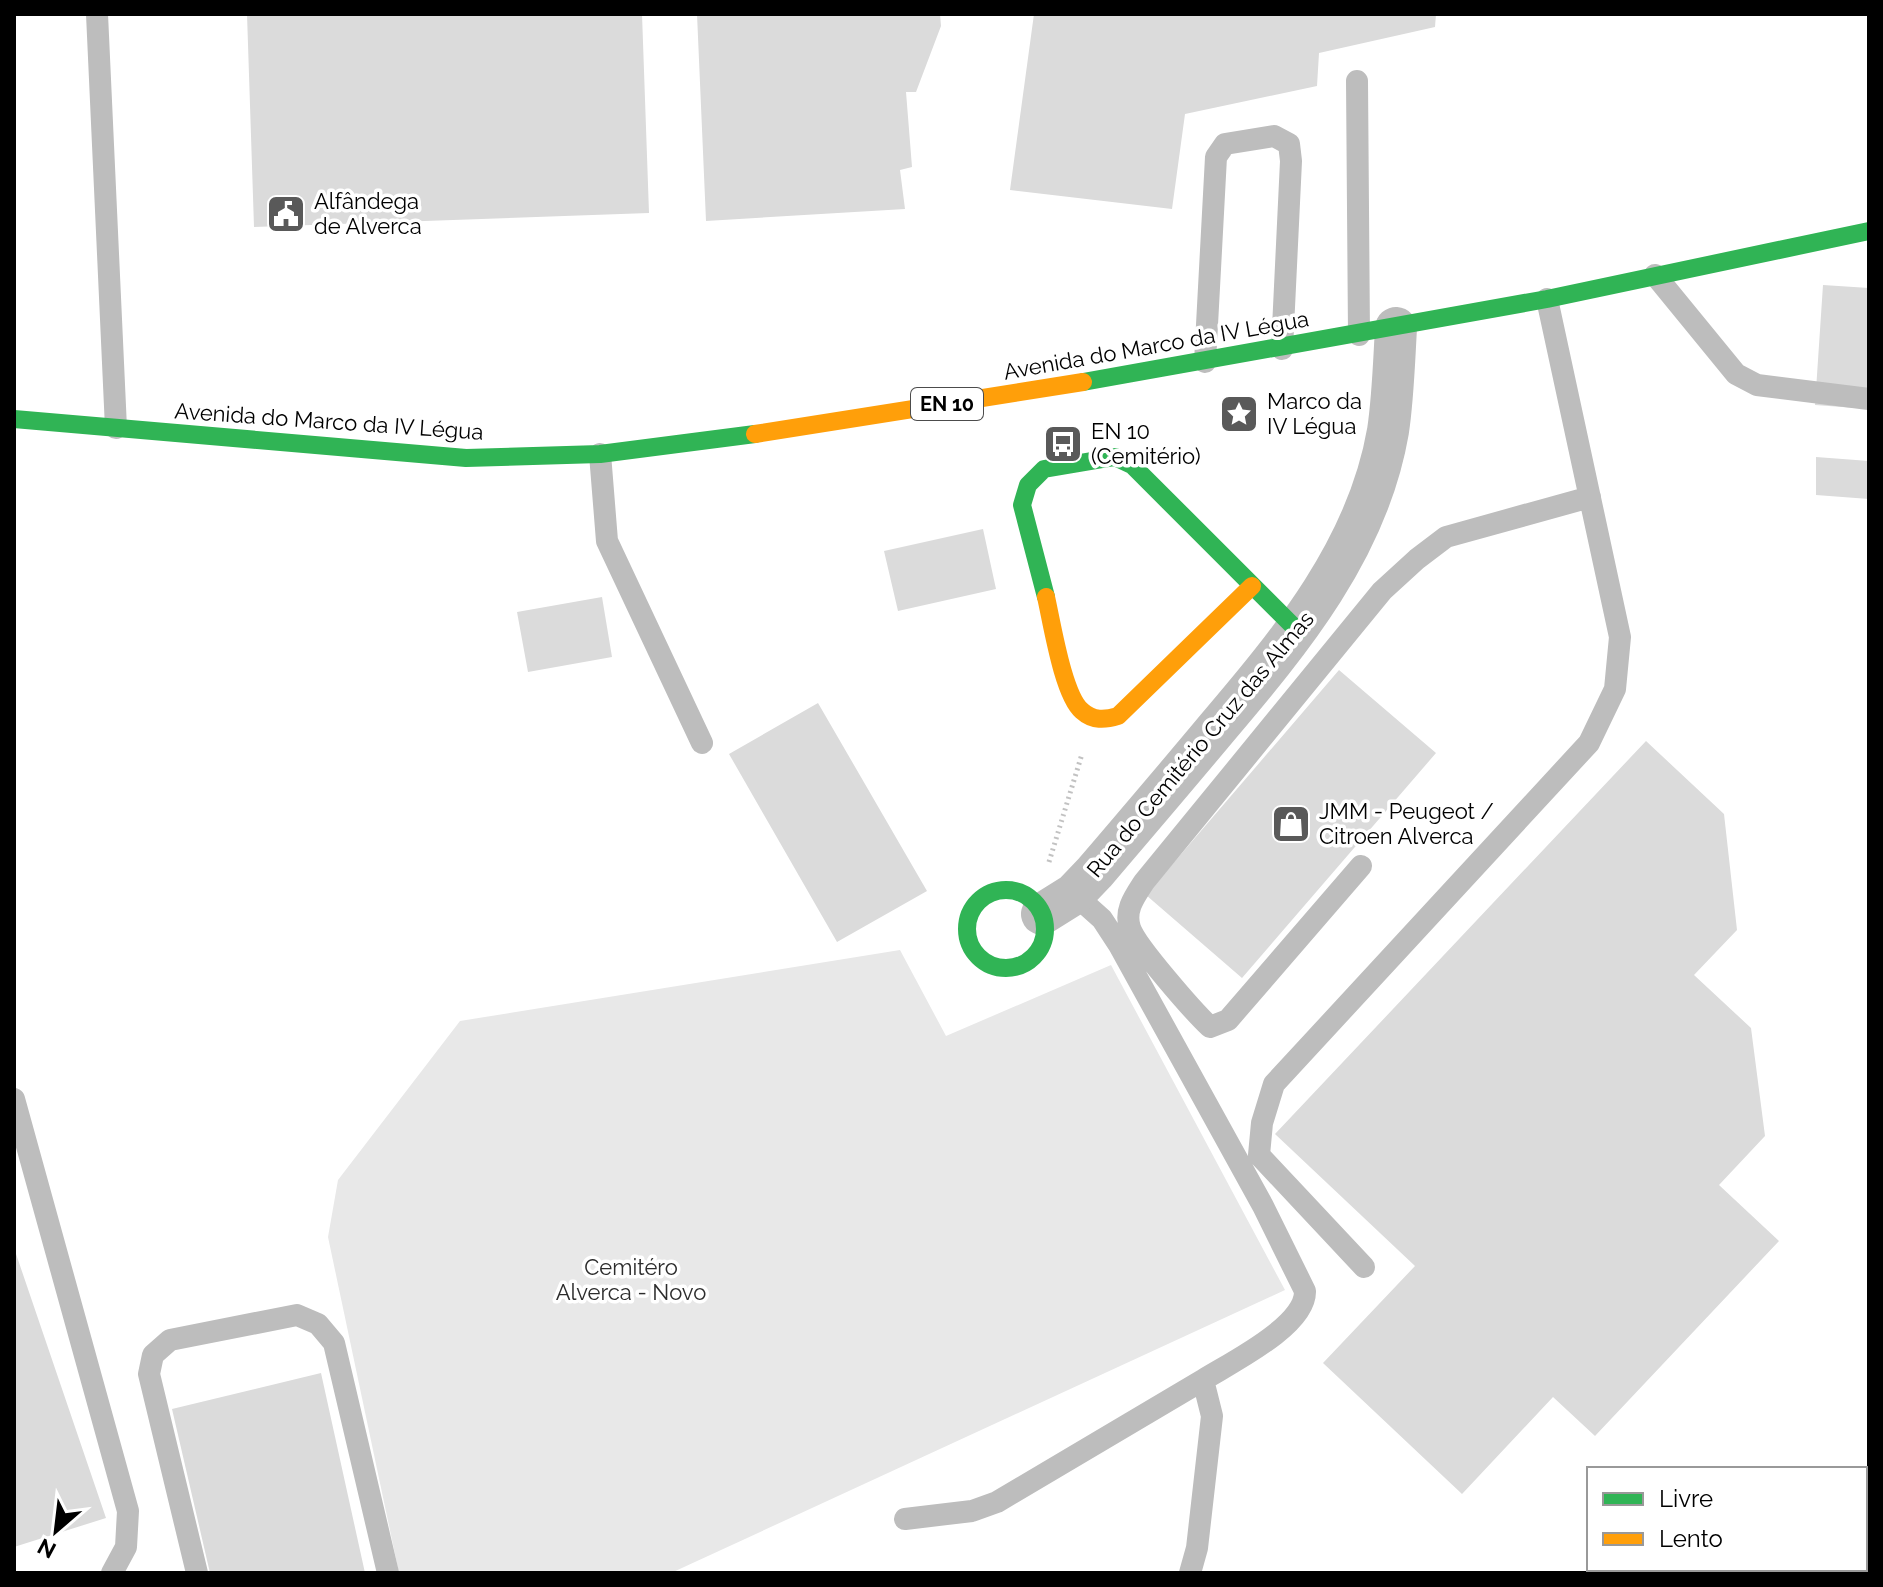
<svg xmlns="http://www.w3.org/2000/svg" width="1883" height="1587" font-family="Raleway,sans-serif">
<style>
.green{fill:#e8e8e8}
.building{fill:#dbdbdb}
.lines{fill:none;stroke-linecap:round;stroke-linejoin:round}
.path{stroke:#c2c2c2;stroke-width:5;stroke-dasharray:2 4;stroke-linecap:butt}
.lane{stroke:#bdbdbd;stroke-width:22}
.street{stroke:#bdbdbd;stroke-width:42}
.fast{stroke:#30b455;stroke-width:18}
.slow{stroke:#ff9f0a;stroke-width:18}
.labels{text-anchor:middle;stroke-width:7;stroke-linejoin:round;paint-order:stroke}
.shield{fill:#fff;stroke:#4c4c4c;stroke-width:2}
.shield-label{font-size:20px;font-weight:bold;fill:#000}
.poi-label{font-size:22px;fill:#000;stroke:#fff;text-anchor:start}
.street-label{font-size:22px;fill:#000;stroke:#fff}
.park-label{font-size:22px;fill:#2c2c2c;stroke:#fff}
</style>
<rect width="100%" height="100%" fill="#fff"/>
<!-- green -->
<path class="green" d="M900,950L946,1036L1111,965L1285,1290L671,1573H399L328,1237L338,1180L460,1021Z"/>
<!-- building -->
<path class="building" d="M247,14H642L649,213L254,227Z
M697,14H940L941,26L916,92H906L912,167L900,170L905,209L706,221Z
M1034,14H1436L1435,27L1319,53L1317,86L1185,114L1172,209L1010,190Z
M1823,285L1869,288V409L1815,405Z
M1816,457L1869,461V499L1816,495Z
M983,529L996,589L898,611L884,551Z
M602,597L612,657L528,672L517,612Z
M1339,670L1436,753L1242,978L1146,895Z
M818,703L927,891L837,942L729,754Z
M1646,741L1724,814L1737,930L1694,975L1751,1028L1765,1136L1719,1185L1779,1241L1595,1436L1553,1397L1462,1494L1323,1363L1415,1266L1275,1134Z
M14,1248L106,1518L14,1547Z
M321,1373L365,1573H210L172,1409Z"/>
<g class="lines">
<!-- path -->
<path class="path" d="M1049,862L1082,754"/>
<!-- lane -->
<path class="lane" d="M97,14L116,428
M1357,81L1359,335
M1655,275L1736,374L1757,385L1869,399
M1205,362L1216,157L1225,144L1274,136L1289,144L1291,161L1282,349
M600,454L607,541L702,743
M1361,866L1228,1020L1210,1027C1194,1012 1136,946 1130,928C1124,910 1135,896 1144,882L1382,591L1417,559L1446,537L1590,497
M1074,894L1102,919L1119,945L1263,1206L1305,1291C1306,1326 1230,1363 1203,1380L1212,1416L1197,1548L1190,1573
M14,1099L128,1511L126,1547L112,1573
M1364,1267L1259,1155L1262,1123L1274,1084L1589,743L1615,689L1620,637L1547,299
M905,1519L972,1511L997,1502L1203,1380
M197,1573L149,1374L153,1355L170,1340L297,1315L318,1324L334,1343L388,1573"/>
<!-- street -->
<path class="street" d="M1042,914L1074,894L1095,872C1136,824 1177,776 1217,728C1291,641 1368,548 1388,431C1393,398 1394,362 1396,328"/>
<!-- fast -->
<path class="fast" d="M1083,382L1547,299L1869,231
M14,419L466,458L600,454L755,434
M1046,597L1022,505L1028,485L1044,469L1115,457L1132,465L1298,631
M967 929a39 39 0 1 1 78 0a39 39 0 1 1-78 0Z"/>
<!-- slow -->
<path class="slow" d="M755,434L1083,382
M1046,597C1052,623 1063,695 1082,711C1093,721 1105,720 1118,716L1252,586"/>
</g>
<!-- icons -->
<defs>
<g id="civic-square" transform="scale(2)"><rect x="-9" y="-9" width="18" height="18" rx="4" fill="#595959" stroke="#fff"/><path d="M-.6-6.5H3V-4.5H.6V-3L4-1V1h2V6H-6V1h2V-1L-.6-3ZM-1.2 2.5V6h2.4V2.5Z" fill="#fff"/></g>
<g id="sight-square" transform="scale(2)"><rect x="-9" y="-9" width="18" height="18" rx="4" fill="#595959" stroke="#fff"/><path d="M0-6L1.8-2.2L6-1.7L2.9 1.2L3.7 5.4L0 3.3L-3.7 5.4L-2.9 1.2L-6-1.7L-1.8-2.2Z" fill="#fff"/></g>
<g id="bus-square" transform="scale(2)"><rect x="-9" y="-9" width="18" height="18" rx="4" fill="#595959" stroke="#fff"/><path d="M-5-6H5V4H4V6H2V4H-2V6H-4V4H-5ZM-3.5-4V0h7V-4ZM-3.5 1.2v1.5H-2V1.2ZM2 1.2v1.5H3.5V1.2Z" fill="#fff"/></g>
<g id="shop-square" transform="scale(2)"><rect x="-9" y="-9" width="18" height="18" rx="4" fill="#595959" stroke="#fff"/><path d="M-5-2.5h2.3a2.7 3.5 0 0 1 5.4 0H5L5.5 6h-11ZM-1.5-2.5h3a1.5 2.3 0 0 0-3 0Z" fill="#fff"/></g>
</defs>
<g fill-rule="evenodd">
<use href="#civic-square" x="286" y="214"/>
<use href="#sight-square" x="1239" y="414"/>
<use href="#bus-square" x="1063" y="444"/>
<use href="#shop-square" x="1291" y="824"/>
</g>
<g class="labels">
<!-- shield labels -->
<rect class="shield" x="911" y="388" width="72" height="32" rx="6"/>
<g class="shield-label">
<text x="947" y="411">EN 10</text>
</g>
<!-- poi labels -->
<g class="poi-label">
<text x="314" y="209">Alfândega<tspan x="314" dy="25">de Alverca</tspan></text>
<text x="1267" y="409">Marco da<tspan x="1267" dy="25">IV Légua</tspan></text>
<text x="1091" y="439">EN 10<tspan x="1091" dy="25">(Cemitério)</tspan></text>
<text x="1319" y="819">JMM - Peugeot /<tspan x="1319" dy="25">Citroen Alverca</tspan></text>
</g>
<!-- street labels -->
<g class="street-label">
<text transform="translate(1156 345) rotate(-10)" y="8">Avenida do Marco da IV Légua</text>
<text transform="translate(329 421) rotate(4)" y="8">Avenida do Marco da IV Légua</text>
<text transform="translate(1200 744) rotate(-50)" y="8">Rua do Cemitério Cruz das Almas</text>
</g>
<!-- park labels -->
<g class="park-label">
<text x="631" y="1275">Cemitéro<tspan x="631" dy="25">Alverca - Novo</tspan></text>
</g>
</g>
<!-- border -->
<rect width="1883" height="1587" fill="none" stroke="#000000" stroke-width="32"/>
<!-- legend -->
<rect x="1587" y="1467" width="280" height="104" fill="#ffffff" stroke="#999999" stroke-width="2"/>
<rect x="1603" y="1493" width="40" height="12" fill="#30b455" stroke="#999999" stroke-width="2"/>
<text x="1659" y="1507" font-size="24" fill="#000000">Livre</text>
<rect x="1603" y="1533" width="40" height="12" fill="#ff9f0a" stroke="#999999" stroke-width="2"/>
<text x="1659" y="1547" font-size="24" fill="#000000">Lento</text>
<!-- north arrow -->
<g transform="translate(56 1531) rotate(208)" stroke="#ffffff" stroke-width="6" paint-order="stroke">
<path d="M0-6L14 30L0 20L-14 30Z" fill="#000000"/>
<text y="-12" font-size="22" font-weight="bold" text-anchor="middle" fill="#000000">N</text>
</g>
</svg>
